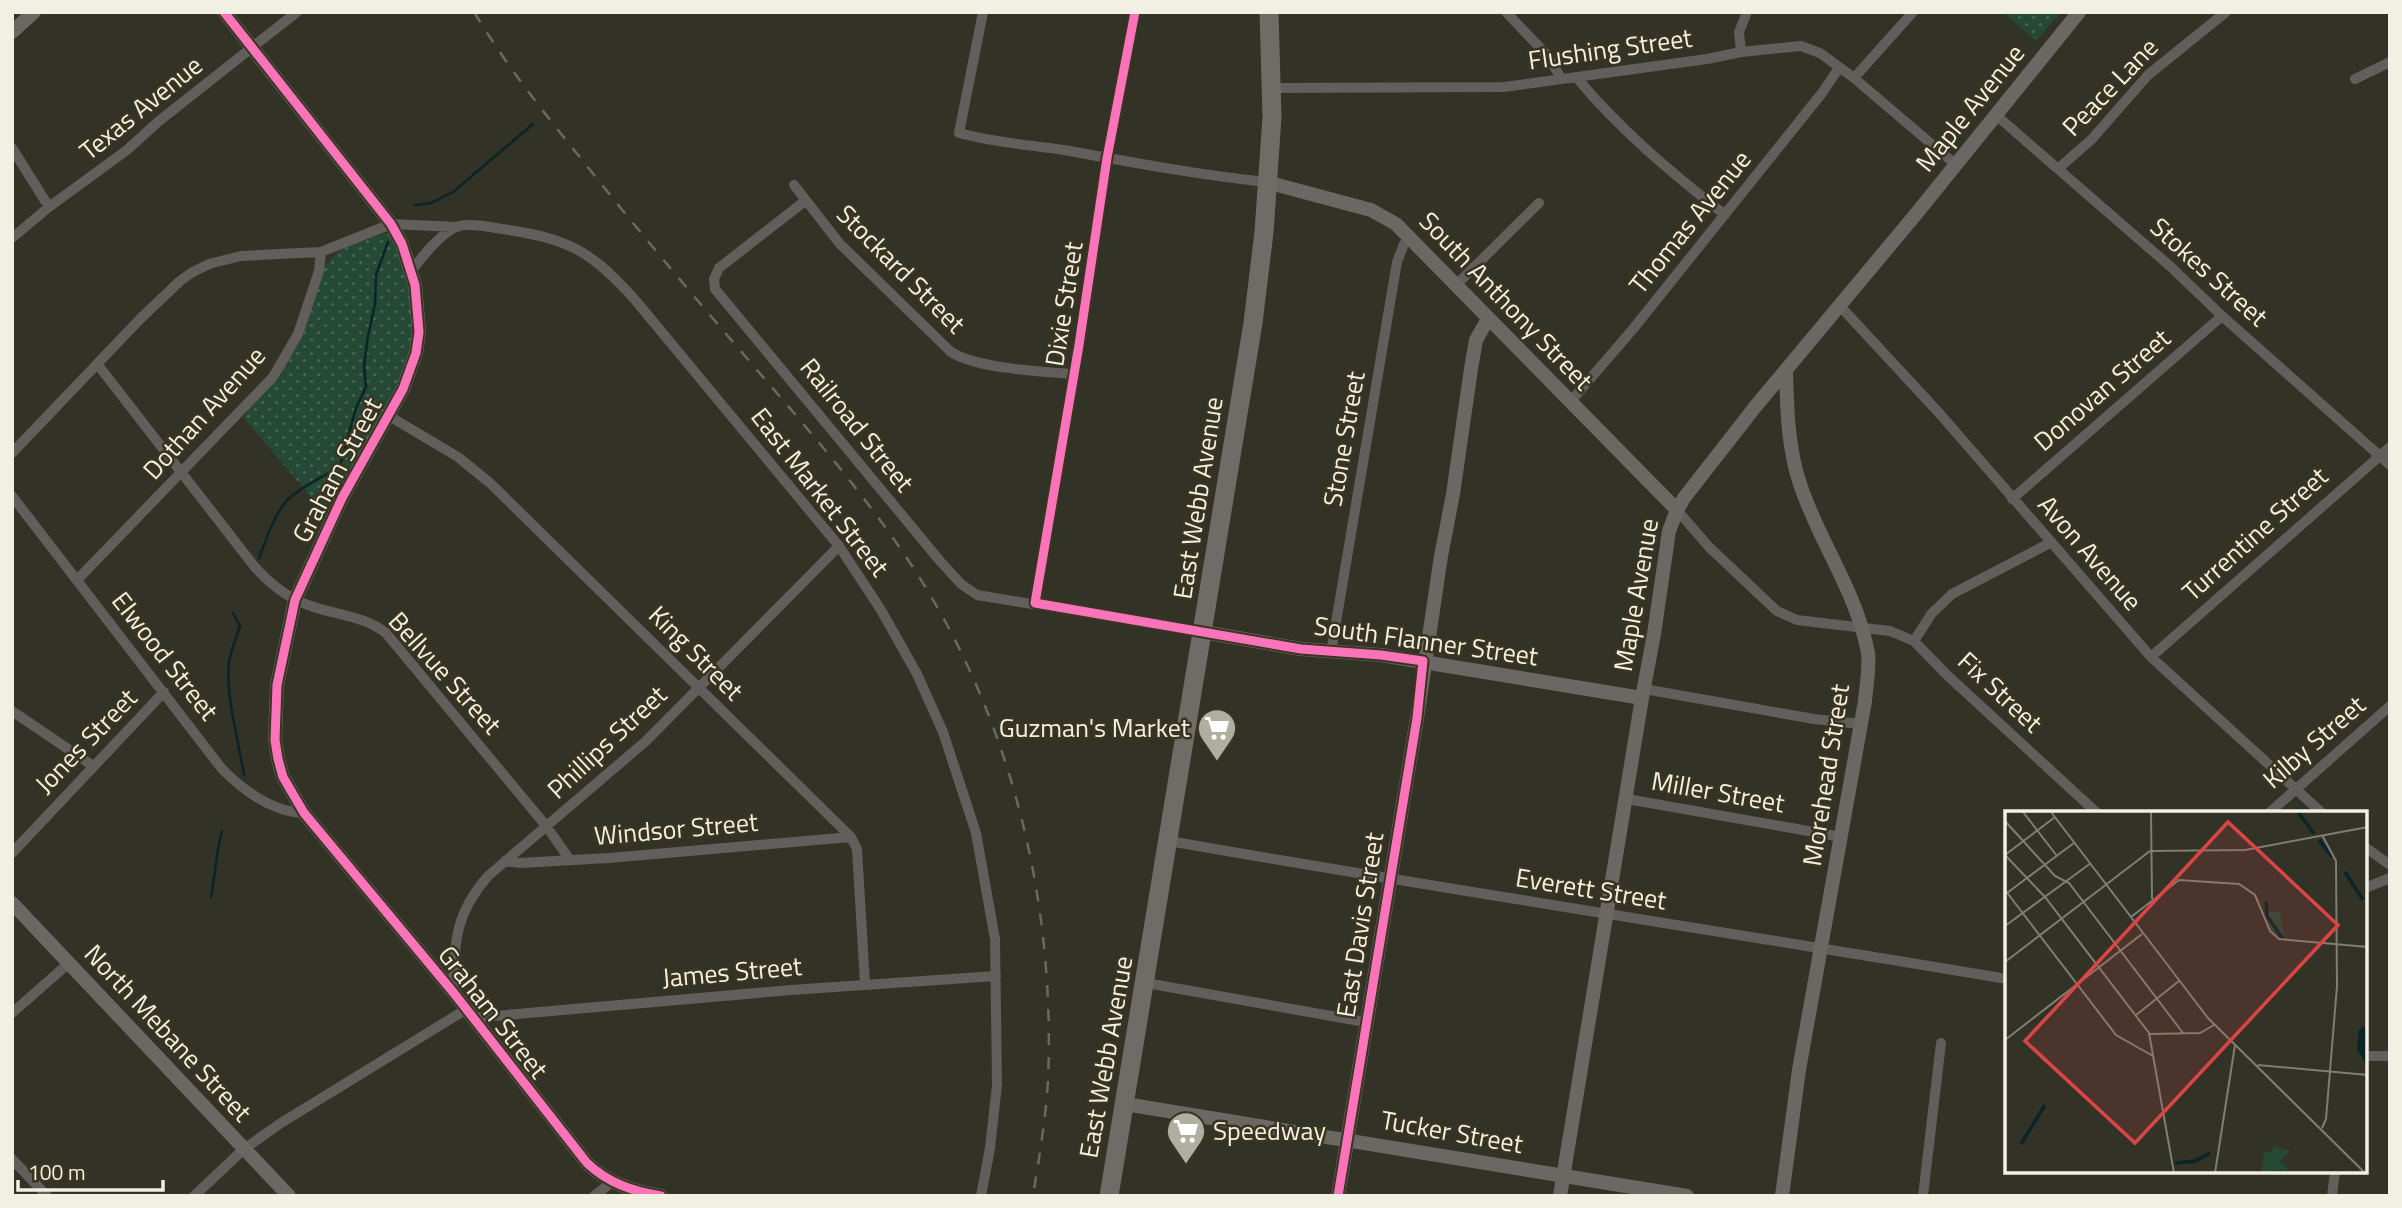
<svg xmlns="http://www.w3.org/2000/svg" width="2402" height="1208" font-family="'Titillium Web',sans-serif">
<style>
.green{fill:url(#green-dots)}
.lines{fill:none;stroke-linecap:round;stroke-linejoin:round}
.stream{stroke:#0a2428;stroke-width:2.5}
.street{stroke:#615e5b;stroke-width:10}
.secondary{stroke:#6b6863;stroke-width:14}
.highway{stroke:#6f6b66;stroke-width:19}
.rail{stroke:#6a6864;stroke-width:2.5;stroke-dasharray:12 12;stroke-linecap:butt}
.cycleway-casing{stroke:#393521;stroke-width:13}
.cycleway{stroke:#fb73b8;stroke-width:9}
.labels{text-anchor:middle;stroke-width:5;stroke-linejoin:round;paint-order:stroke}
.street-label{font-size:26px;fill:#f2f0e3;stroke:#393521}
.poi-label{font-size:26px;fill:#f2f0e3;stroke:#393521;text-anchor:end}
.inset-river{fill:none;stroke:#0a2428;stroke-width:3.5}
.inset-road{fill:none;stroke:#7f7e72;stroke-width:2}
.view{fill:#da4644;fill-opacity:0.15;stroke:#da4644;stroke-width:3.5}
.inset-edge{fill:none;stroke:#f2f0e3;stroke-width:3.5}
</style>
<defs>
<pattern id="green-dots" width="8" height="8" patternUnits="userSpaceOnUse" patternTransform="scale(1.75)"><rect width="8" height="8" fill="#264936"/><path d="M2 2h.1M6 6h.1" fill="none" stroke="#466453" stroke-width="1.8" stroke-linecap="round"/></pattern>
</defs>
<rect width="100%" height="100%" fill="#333227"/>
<!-- green -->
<path class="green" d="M2003,12H2061L2036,41Z
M383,233L393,236L407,271L413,335L404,378L324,512L243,417L272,382L326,265C339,246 362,241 383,233Z"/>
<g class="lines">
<!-- stream -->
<path class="stream" d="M415,205L431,203L453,192L533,124
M259,558C267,538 275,509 293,495C307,484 325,476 340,466L356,408L366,387L364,366L368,336L375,304L376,275L388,242
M233,613L240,626C236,638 231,650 229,662C225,695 239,742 244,775
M211,897C215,875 216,853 222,831"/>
<!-- street -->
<path class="street" d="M983,12L959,133C995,143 1033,145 1070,151C1135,163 1200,175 1266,182
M1506,12L1547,55L1561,78
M1741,52L1739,32L1747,12
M1577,78C1620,130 1672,173 1725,215
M1854,78L1913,12
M2355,79L2390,62
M1271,88L1504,87L1707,59L1741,52L1801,46L1820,53L1854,78L1955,164
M1996,115L2171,267L2222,316L2390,465
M12,148L49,207
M2059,168L2092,139L2148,75L2226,12
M794,185L840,244L951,352C975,368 1043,372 1073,374
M805,201L719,268L714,279L715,289L940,561L961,584L977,595L1203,632
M12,238L49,207L127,150L159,121L297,12
M412,270C422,257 442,231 459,226C471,223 490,227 502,229C568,238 592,251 636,301L839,546L881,610L917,674L943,732L976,833L995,939L997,1085L990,1148L981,1196
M1456,285L1539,203
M1840,306L1940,414L2151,657L2322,813
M98,365L254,566C269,583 286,597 308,605C334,615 363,615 386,633L547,827L570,860
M1571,401L1633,329L1822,93L1839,68
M389,416L458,457L490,483L851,837L857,849L865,984
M12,453L141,318L180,281L191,273L209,264L241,256L321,252L391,224L457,227
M12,496L222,769C244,791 272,812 304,813
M2012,499L2222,316
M1677,510L1709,547L1777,611L1797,620L1890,631L1914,641L1947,675L2097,813
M77,580L273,377L298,334L319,271L321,252
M1035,603L1079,345L1107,158L1135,12
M1914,641L1932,613L1952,594L2050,543
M1331,652L1397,262L1404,244L1411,238
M2151,657L2390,447
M1644,689L1814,719L1860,724
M12,711L93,766
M1627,799L1842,837
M2269,813L2390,706
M1169,841C1448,890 1728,932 2007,979
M2365,847L2390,865
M12,853L164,692
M505,861L520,863L609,858L851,837
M2365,888L2390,878
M1146,983L1365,1022
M453,992C455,942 454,915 488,876L646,741L839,546
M12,1013L69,963
M472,1018L791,990L996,976
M2365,1056H2390
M12,1159L47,1196
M194,1196L244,1149L281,1123L465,1010
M594,1196L612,1182
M1923,1196L1941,1043
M2332,1196L2335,1171"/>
<!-- secondary -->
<path class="secondary" d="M224,12L391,224L402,244L415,285L419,332L416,353L403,389L342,498L295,600L277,685L275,740L278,759L283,777L304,813L453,992L587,1163C608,1183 632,1191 661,1196
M12,32L34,12
M1266,182L1371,210L1396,224L1677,510
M1203,632L1301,649L1381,655L1642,698
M12,903L289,1196
M1125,1104L1687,1196
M1338,1196L1417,718L1441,556L1453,494L1471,369L1476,340L1488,319
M1560,1196L1642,698L1654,634L1669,531L1677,510L1684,498L1755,407L1916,214L2079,12
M1782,1196L1799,1070L1865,701C1866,686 1870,668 1868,653C1857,592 1819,542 1800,484C1788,449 1787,409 1786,372"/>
<!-- highway -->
<path class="highway" d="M1109,1196L1253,323L1264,232L1272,117L1269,12"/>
<!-- rail -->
<path class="rail" d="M474,12C506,65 544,113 583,161C636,228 690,292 745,356C799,419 853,480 900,548C1007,702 1056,893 1048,1080C1046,1118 1039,1158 1033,1196"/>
<!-- cycleway casing -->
<g class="cycleway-casing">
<path id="cycleway" d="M224,12L391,224L402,244L415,285L419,332L416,353L403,389L342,498L295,600L277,685L275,740L278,759L283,777L304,813L453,992L587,1163C608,1183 632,1191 661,1196
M1135,12L1107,158L1079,345L1035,603L1301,649L1381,655L1423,661L1417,718L1338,1196"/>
</g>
<!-- cycleway -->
<use href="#cycleway" class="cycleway"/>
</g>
<!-- icons -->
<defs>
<g id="supermarket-pin" transform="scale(2.0125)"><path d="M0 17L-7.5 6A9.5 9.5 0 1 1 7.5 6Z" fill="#afaea1" stroke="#393521"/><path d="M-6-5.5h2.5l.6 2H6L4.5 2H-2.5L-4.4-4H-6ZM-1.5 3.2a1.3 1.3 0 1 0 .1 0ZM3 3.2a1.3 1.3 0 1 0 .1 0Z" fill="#fff"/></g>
</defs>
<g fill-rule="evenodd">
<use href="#supermarket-pin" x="1217" y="728"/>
<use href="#supermarket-pin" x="1186" y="1131"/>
</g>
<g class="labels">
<!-- street labels -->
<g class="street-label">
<text transform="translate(1610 49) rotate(-8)" y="9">Flushing Street</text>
<text transform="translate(2110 87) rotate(-46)" y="9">Peace Lane</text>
<text transform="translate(141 108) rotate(-39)" y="9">Texas Avenue</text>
<text transform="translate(1970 108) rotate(-51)" y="9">Maple Avenue</text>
<text transform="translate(1690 222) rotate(-51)" y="9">Thomas Avenue</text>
<text transform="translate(901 269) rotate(45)" y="9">Stockard Street</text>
<text transform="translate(2209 272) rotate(42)" y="9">Stokes Street</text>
<text transform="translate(1506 301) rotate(46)" y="9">South Anthony Street</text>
<text transform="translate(1064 304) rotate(-81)" y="9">Dixie Street</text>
<text transform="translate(2102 390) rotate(-41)" y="9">Donovan Street</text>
<text transform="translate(204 413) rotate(-48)" y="9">Dothan Avenue</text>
<text transform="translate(857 425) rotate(51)" y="9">Railroad Street</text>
<text transform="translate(1344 439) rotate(-80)" y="9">Stone Street</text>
<text transform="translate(337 470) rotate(-62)" y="9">Graham Street</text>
<text transform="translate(820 492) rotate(52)" y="9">East Market Street</text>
<text transform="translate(1198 498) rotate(-81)" y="9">East Webb Avenue</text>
<text transform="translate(2255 534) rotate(-42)" y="9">Turrentine Street</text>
<text transform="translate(2090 553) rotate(49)" y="9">Avon Avenue</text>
<text transform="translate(1636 595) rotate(-80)" y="9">Maple Avenue</text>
<text transform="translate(1426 641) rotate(8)" y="9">South Flanner Street</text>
<text transform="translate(696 653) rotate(45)" y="9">King Street</text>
<text transform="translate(165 656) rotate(52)" y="9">Elwood Street</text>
<text transform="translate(445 673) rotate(48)" y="9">Bellvue Street</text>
<text transform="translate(2000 692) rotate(43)" y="9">Fix Street</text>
<text transform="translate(86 741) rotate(-46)" y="9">Jones Street</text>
<text transform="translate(607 742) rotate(-43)" y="9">Phillips Street</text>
<text transform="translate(2314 742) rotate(-41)" y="9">Kilby Street</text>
<text transform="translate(1826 775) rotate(-81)" y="9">Morehead Street</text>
<text transform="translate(1718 792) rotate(10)" y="9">Miller Street</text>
<text transform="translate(676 829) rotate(-5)" y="9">Windsor Street</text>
<text transform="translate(1591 889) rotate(9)" y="9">Everett Street</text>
<text transform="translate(1360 925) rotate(-81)" y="9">East Davis Street</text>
<text transform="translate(732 972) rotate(-5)" y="9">James Street</text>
<text transform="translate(493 1012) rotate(52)" y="9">Graham Street</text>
<text transform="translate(168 1033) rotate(47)" y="9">North Mebane Street</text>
<text transform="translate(1106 1057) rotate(-80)" y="9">East Webb Avenue</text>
<text transform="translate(1452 1132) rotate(10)" y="9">Tucker Street</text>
</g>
<!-- poi labels -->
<g class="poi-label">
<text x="1190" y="737">Guzman's Market</text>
<text x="1213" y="1140" text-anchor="start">Speedway</text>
</g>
</g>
<!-- overview -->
<g transform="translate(2005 811)">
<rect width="362" height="362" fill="#333227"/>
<path d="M259,100L275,101L280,129L265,119ZM268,335L285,340L275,350L283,359L256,362L259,340L267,341Z" fill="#264936"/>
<path d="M358,215L362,220V255L352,238L354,219Z" fill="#0a2428"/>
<path class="inset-river" d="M293,1L309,23M314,29L327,46M340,61L358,89M261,90L262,105L278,128M16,333L40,294M170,352L190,350L205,342"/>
<path class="inset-road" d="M18,1L52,45M46,1L203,207L360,362M146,1L147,88M0,10L50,65L64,72L178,222M240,39L363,16M0,44L50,6M0,44L40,86L144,222L169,362M0,79L111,224L148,245M2,82L69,32M126,106L174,69L234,73L250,84L265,120L274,128L363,136M0,115L86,52M0,151L145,40L240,39M131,204L174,170M145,223L195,222L209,214M0,229L137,123M253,254L363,264M317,317L321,308L332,175L331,50L317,24M210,362L230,234"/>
<path class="view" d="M223,11L333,114L130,332L20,230Z"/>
<rect width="362" height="362" class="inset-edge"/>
</g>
<!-- border -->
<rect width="2402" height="1208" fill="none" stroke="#f2f0e3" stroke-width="28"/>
<!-- scale -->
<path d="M18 1180v10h145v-10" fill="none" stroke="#f2f0e3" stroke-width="3.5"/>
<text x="28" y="1180" font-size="21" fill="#f2f0e3" stroke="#393521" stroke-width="5" paint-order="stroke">100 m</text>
</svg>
